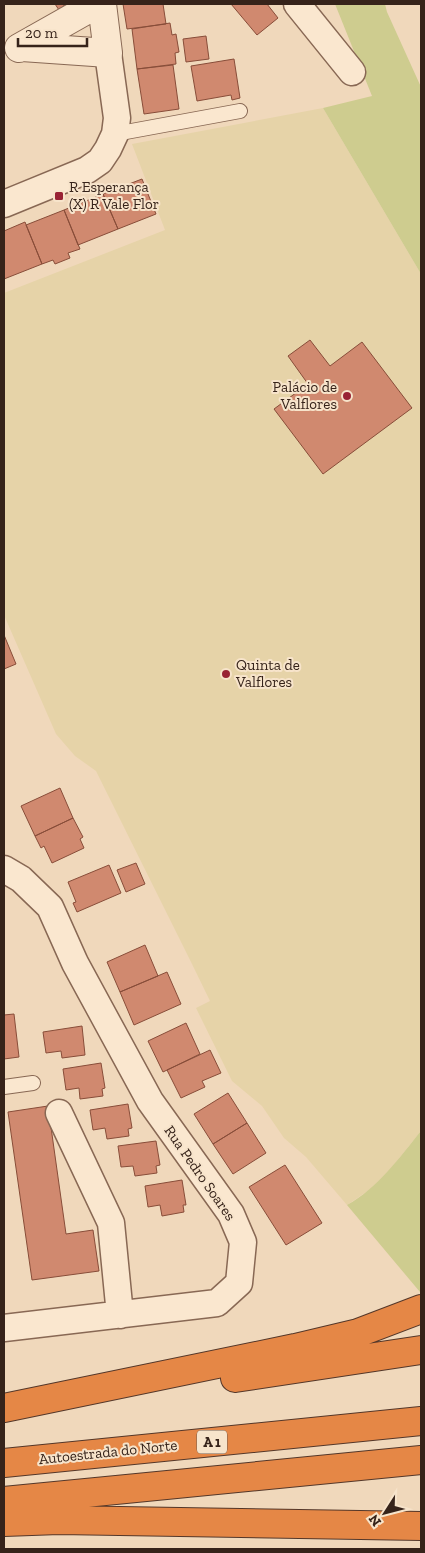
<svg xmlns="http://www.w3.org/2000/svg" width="425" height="1553" font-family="'Zilla Slab',serif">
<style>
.farmland{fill:#e6d3a8}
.green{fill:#cecc8f}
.building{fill:#d0896f;stroke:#884d39}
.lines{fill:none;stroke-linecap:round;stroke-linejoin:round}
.service-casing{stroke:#886854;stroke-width:16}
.minor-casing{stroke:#886854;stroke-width:29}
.tertiary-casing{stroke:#886854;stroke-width:30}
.motorway-casing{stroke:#543729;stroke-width:30}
.service{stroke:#fae7cf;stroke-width:14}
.minor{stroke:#fae7cf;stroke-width:26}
.tertiary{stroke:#fae7cf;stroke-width:28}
.motorway{stroke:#e58746;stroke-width:28}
.poi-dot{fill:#992234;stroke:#f7e4cb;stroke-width:2}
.labels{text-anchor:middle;stroke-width:4;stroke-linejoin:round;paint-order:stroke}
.shield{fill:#f7e4cb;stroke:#705d4f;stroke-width:1}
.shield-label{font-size:14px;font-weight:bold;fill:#36231a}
.poi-label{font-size:15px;fill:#36231a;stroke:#f7e4cb;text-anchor:start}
.street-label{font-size:15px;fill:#36231a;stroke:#f7e4cb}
</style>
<rect width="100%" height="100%" fill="#f0d8bb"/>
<!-- farmland -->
<path class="farmland" d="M323,108L421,274V1131L388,1172L372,1188L347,1205L306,1157L284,1138L262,1106L232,1081L196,1008L210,1001L192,964L96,771L75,756L56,734L4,615V293L165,230L132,144Z"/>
<!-- green -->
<path class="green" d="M335,4H385L387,12L421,87V274L323,108L372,96Z
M421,1131V1291L420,1292L347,1205C378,1188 399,1158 421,1131Z"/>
<!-- building -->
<path class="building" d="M55,4H64V6L59,10Z
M123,4H163L166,24L127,29Z
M231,4H267L278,18L257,35Z
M170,23L172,35L176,34L179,52L175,53L176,64L137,69L132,29Z
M206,36L209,59L186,62L183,39Z
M234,59L240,98L232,100L231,95L197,101L191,66Z
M173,65L179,109L144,114L137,69Z
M142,179L156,214L118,229L103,194Z
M103,194L118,229L78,245L64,210Z
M64,210L80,249L68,253L70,258L55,264L53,260L42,264L26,225Z
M25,222L42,264L4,279V231Z
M310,340L330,366L362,342L412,408L323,474L274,409L308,384L288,356Z
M4,635L16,664L4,669Z
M60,788L73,818L35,836L21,806Z
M73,818L83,837L80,839L84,848L52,863L44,846L41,848L35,836Z
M136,863L145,884L126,892L117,870Z
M109,865L121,893L77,912L73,903L76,902L68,882Z
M145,945L158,976L120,992L107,962Z
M167,972L181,1004L134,1025L120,992Z
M14,1014L19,1057L4,1059V1015Z
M186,1023L200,1054L163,1072L148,1041Z
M82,1026L85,1055L62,1058L61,1051L46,1053L43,1032Z
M210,1050L221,1073L202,1081L205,1087L181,1098L167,1070Z
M101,1063L105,1088L102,1089L103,1096L80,1099L79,1088L66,1090L63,1069Z
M228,1093L247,1123L213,1144L194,1114Z
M128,1104L132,1128L128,1129L129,1136L107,1139L105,1128L93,1130L90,1110Z
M48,1106L66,1234L93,1230L99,1271L32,1280L8,1112Z
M247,1123L266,1153L233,1174L213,1144Z
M156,1141L160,1165L156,1166L157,1173L135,1176L133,1166L121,1167L118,1146Z
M285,1165L322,1223L286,1245L249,1187Z
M182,1180L186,1205H183L184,1212L162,1216L160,1205L148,1207L145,1186Z"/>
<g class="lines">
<!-- service casing -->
<g class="service-casing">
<path id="service" d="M115,134L240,111
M4,1087L33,1083"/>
</g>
<!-- minor casing -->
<g class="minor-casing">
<path id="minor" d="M297,4L352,72
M4,204L87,170L100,161L108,149L115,134L117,118L108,53
M4,869L21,879L50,907L75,963L150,1101L231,1214L243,1242L239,1283L217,1303L4,1328
M59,1113L111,1223L120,1315"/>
</g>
<!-- tertiary casing -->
<g class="tertiary-casing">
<path id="tertiary" d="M22,47L108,53L102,4
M19,48L97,4"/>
</g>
<!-- motorway casing -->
<g class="motorway-casing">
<path id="motorway" d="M235,1378L421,1350
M4,1408L295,1348L358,1333L421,1309
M4,1463L421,1421
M4,1501L421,1460
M4,1522L59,1520L421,1526"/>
</g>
<!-- service -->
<use href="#service" class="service"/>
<!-- minor -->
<use href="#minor" class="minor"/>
<!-- tertiary -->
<use href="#tertiary" class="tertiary"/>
<!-- motorway -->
<use href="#motorway" class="motorway"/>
</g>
<!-- markers -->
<g class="poi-dot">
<rect x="54" y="191" width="10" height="10" rx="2.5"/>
<circle cx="347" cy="396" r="5"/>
<circle cx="226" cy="674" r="5"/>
</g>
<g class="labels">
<!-- shield labels -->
<rect class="shield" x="197" y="1430.5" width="30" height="23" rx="4"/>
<g class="shield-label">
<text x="212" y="1447">A 1</text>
</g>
<!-- poi labels -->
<g class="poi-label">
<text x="69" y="192">R Esperança<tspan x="69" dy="17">(X) R Vale Flor</tspan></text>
<text x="337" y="392" text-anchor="end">Palácio de<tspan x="337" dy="17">Valflores</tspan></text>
<text x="236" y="670">Quinta de<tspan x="236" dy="17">Valflores</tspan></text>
</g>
<!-- street labels -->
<g class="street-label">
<text transform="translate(200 1173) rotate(55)" y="5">Rua Pedro Soares</text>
<text transform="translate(108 1452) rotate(-6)" y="5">Autoestrada do Norte</text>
</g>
</g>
<!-- border -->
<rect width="425" height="1553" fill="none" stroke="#36231a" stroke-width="10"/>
<!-- north arrow -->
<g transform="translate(385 1513) rotate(234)" stroke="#f7e4cb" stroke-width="4" paint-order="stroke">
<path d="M0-4L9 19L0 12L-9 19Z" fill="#36231a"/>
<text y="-8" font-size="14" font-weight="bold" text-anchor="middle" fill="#36231a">N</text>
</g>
<!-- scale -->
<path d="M18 38v8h69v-8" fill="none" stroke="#36231a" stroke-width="2.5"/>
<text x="25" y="38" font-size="15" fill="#36231a" stroke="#f7e4cb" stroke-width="4" paint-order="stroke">20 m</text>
</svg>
